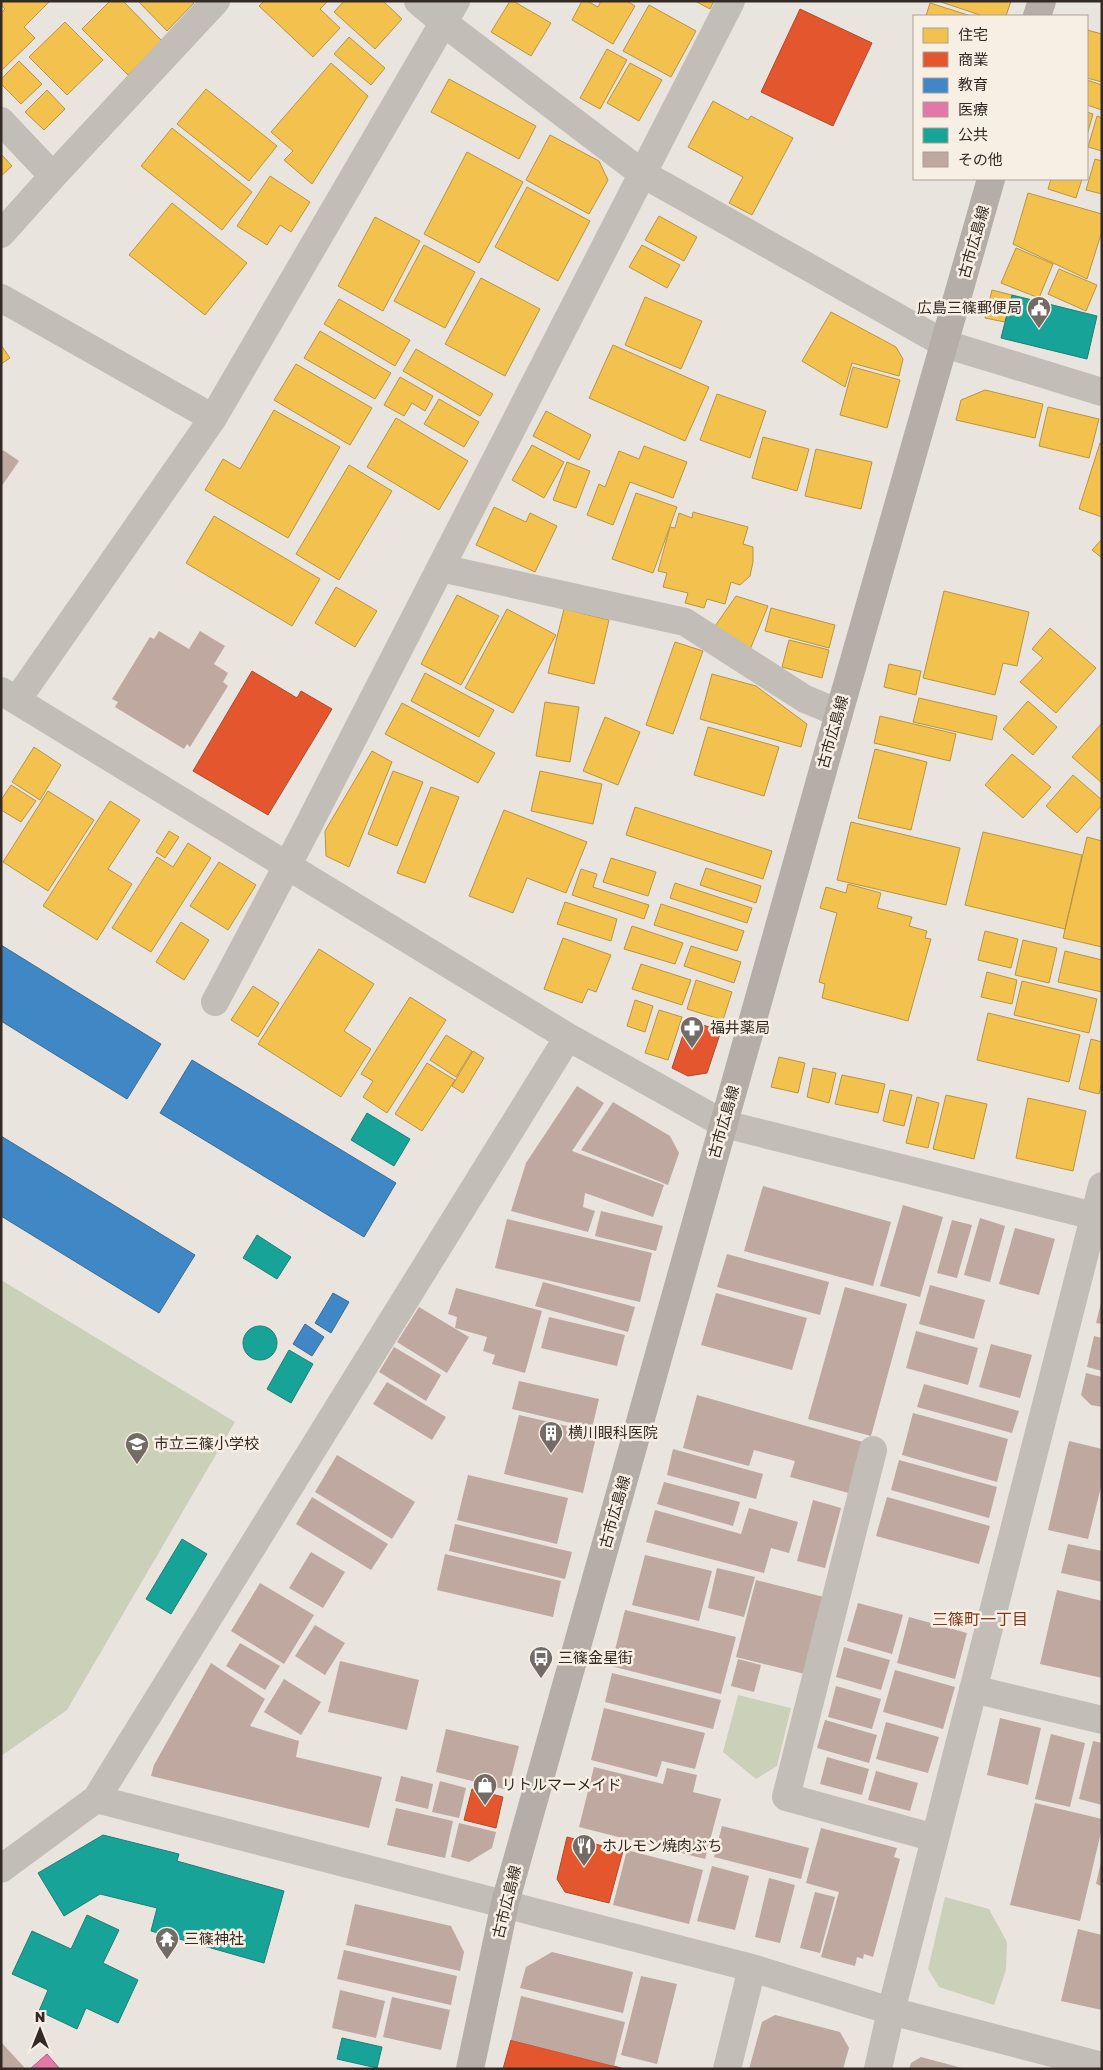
<svg xmlns="http://www.w3.org/2000/svg" width="1103" height="2070" font-family="'Golos Text','Noto Sans JP',sans-serif">
<style>
.green{fill:#cbd0b8}
.homes{fill:#f2c14e;stroke:#b99442}
.shops{fill:#e4572e;stroke:#af4a2c}
.schools{fill:#3f88c5;stroke:#3b6c95}
.health{fill:#e377a8;stroke:#ae6081}
.public{fill:#17a398;stroke:#1f7f76}
.building{fill:#bea89f}
.lines{fill:none;stroke-linecap:round;stroke-linejoin:round}
.minor{stroke:#c3bdb7;stroke-width:28}
.secondary{stroke:#b4ada8;stroke-width:28}
.labels{text-anchor:middle;stroke-width:5;stroke-linejoin:round;paint-order:stroke}
.street-label{font-size:15px;fill:#332a26;stroke:#f8efe4}
.poi-label{font-size:15px;fill:#332a26;stroke:#f8efe4;text-anchor:start}
.neighbourhood-label{font-size:16px;fill:#813820;stroke:#f8efe4}
</style>
<rect width="100%" height="100%" fill="#eae4de"/>
<!-- green -->
<path class="green" d="M1,1280L235,1422L67,1710L1,1756Z
M738,1695L791,1708L777,1766L756,1779L723,1752Z
M945,1897L989,1909L1007,1942L1006,1970L994,2005L939,1987L928,1969Z"/>
<!-- homes -->
<path class="homes" d="M1,1H50L24,27L35,38L1,71V13L5,9L1,5Z
M110,1H123L162,41L128,75L82,29Z
M138,1H192L194,3L167,31Z
M264,1H328L320,9L340,28L313,57L259,6Z
M344,1H383L402,19L375,49L334,12Z
M510,1H513L551,23L531,56L491,32Z
M582,1H587L598,7L601,1H627L635,6L613,44L572,20Z
M695,1H714L710,9Z
M938,1H1011L1006,16H983Z
M930,3L971,16H926Z
M649,5L696,31L671,77L623,51Z
M65,22L103,60L67,95L29,57Z
M1087,30L1102,34V82L1087,78Z
M349,37L385,68L371,85L334,54Z
M607,49L627,60L600,109L580,98Z
M19,61L42,84L21,104L1,84V79Z
M331,63L368,96L312,184L284,160L293,151L271,132Z
M630,63L662,80L639,121L607,103Z
M449,79L536,126L519,159L431,112Z
M1087,80L1102,85V110L1087,105Z
M206,89L277,146L249,181L177,124Z
M47,90L65,109L44,130L25,112Z
M713,101L748,120L751,116L793,138L752,215L729,203L743,177L688,147Z
M1087,112L1093,114L1087,135Z
M1097,116L1102,118V151L1088,147Z
M172,128L252,192L222,230L141,166Z
M550,135L599,161L608,180L589,214L526,180Z
M467,152L523,182L479,263L424,234Z
M1,154L12,166L1,176Z
M1095,159L1102,161V194L1086,190Z
M270,176L310,202L291,232L280,225L267,245L237,226Z
M1051,179H1082L1076,198L1048,189Z
M527,187L590,221L558,281L495,247Z
M1028,193L1102,214V231L1087,279L1013,244Z
M172,203L247,263L205,315L129,255Z
M659,216L697,237L684,261L645,240Z
M375,217L420,241L383,311L338,286Z
M424,245L475,272L445,328L394,301Z
M642,245L680,265L667,288L629,267Z
M1016,248L1053,264L1039,298L1001,283Z
M1059,269L1097,285L1086,311L1048,294Z
M481,278L540,309L505,376L445,344Z
M992,290L1012,295L1005,322L985,318Z
M645,297L702,321L681,369L625,345Z
M339,299L410,340L395,366L324,324Z
M831,312L896,347L903,359L899,376L852,363L845,387L802,361Z
M320,331L391,373L375,399L304,358Z
M1,345L10,358L1,364Z
M613,345L709,387L685,441L589,398Z
M416,349L493,394L480,416L403,371Z
M296,364L372,408L350,445L274,400Z
M853,367L900,380L887,428L840,415Z
M400,377L433,396L425,411L412,403L404,416L384,405Z
M985,390L1043,404L1035,438L956,420L961,400Z
M717,394L766,411L750,458L700,440Z
M439,399L479,422L464,447L424,424Z
M1048,407L1099,419L1089,458L1039,446Z
M274,410L340,447L288,538L205,490L223,459L240,469Z
M546,411L591,435L579,460L533,436Z
M396,418L468,461L439,510L367,467Z
M763,437L809,449L797,491L752,478Z
M1100,443L1102,444V517L1079,509Z
M532,445L564,462L544,498L512,480Z
M644,446L687,462L673,498L630,482L613,525L587,515L599,484L605,487L619,451L639,459Z
M816,449L872,462L861,509L805,496Z
M567,462L590,471L576,508L553,500Z
M349,465L392,491L339,580L296,554Z
M636,493L677,507L653,573L612,559Z
M494,507L526,522L530,513L557,526L535,572L476,545Z
M693,512L748,527L743,544L753,547V562L750,576L740,585L731,582L725,604L707,599L704,608L685,603L688,593L663,587L667,573L658,571L670,527L675,528L679,513L692,518Z
M214,516L320,579L292,626L186,563Z
M1102,539V558L1092,550Z
M336,587L377,611L355,647L315,623Z
M944,591L1029,612L1017,666L1003,663L995,695L923,678Z
M457,595L499,616L461,685L421,664Z
M736,596L768,606L749,652L713,629Z
M771,608L835,625L829,648L765,631Z
M507,609L556,635L513,713L465,688Z
M564,609L609,620L594,684L548,673Z
M1050,628L1096,668L1056,713L1020,682L1043,658L1032,649Z
M789,640L829,650L822,678L782,667Z
M675,642L703,651L673,734L646,725Z
M889,664L921,671L916,695L884,687Z
M425,673L494,710L479,737L411,701Z
M712,674L756,686L807,724L801,747L700,719Z
M919,698L997,716L992,740L913,722Z
M1028,701L1057,727L1033,755L1003,729Z
M545,702L579,707L570,762L536,756Z
M402,703L495,753L478,783L385,734Z
M880,716L956,734L950,761L874,743Z
M605,717L640,732L618,785L583,771Z
M1102,723V783L1072,757Z
M708,727L779,747L764,796L694,775Z
M34,747L61,765L40,800L12,782Z
M875,749L927,762L911,830L858,818Z
M372,751L392,762L349,867L326,856L325,831Z
M1012,754L1051,787L1023,818L985,785Z
M393,771L423,782L397,846L368,834Z
M540,771L602,784L593,824L531,811Z
M1073,775L1102,800V805L1077,833L1046,806Z
M11,785L36,801L21,822L1,810V800Z
M431,787L459,797L425,883L397,873Z
M48,791L94,820L48,891L3,862Z
M110,801L140,820L108,869L132,884L97,940L43,906Z
M635,807L772,851L763,879L626,835Z
M504,810L587,842L566,893L527,878L513,913L469,896Z
M851,822L960,848L946,905L837,880Z
M169,831L179,837L165,858L156,852Z
M983,832L1082,855L1065,929L965,905Z
M1087,837L1102,841V947L1063,938Z
M188,843L211,858L151,952L112,928L157,857L173,867Z
M611,858L656,872L648,896L603,882Z
M219,862L256,885L228,930L190,906Z
M706,868L761,886L756,903L700,885Z
M581,869L597,874L593,887L649,905L644,919L572,895Z
M675,883L752,908L747,923L670,898Z
M848,884L881,893L877,908L912,917L909,926L927,931L925,938L931,939L908,1021L822,998L825,984L819,982L837,913L820,908L826,887L846,893Z
M565,902L617,919L611,941L557,924Z
M661,904L744,931L737,951L654,925Z
M181,922L209,940L184,980L156,962Z
M632,926L683,943L675,964L624,949Z
M985,931L1018,939L1011,968L978,960Z
M563,938L611,955L596,992L588,989L582,1003L544,989Z
M1023,940L1057,948L1049,983L1015,975Z
M691,946L741,962L734,983L684,966Z
M319,949L374,984L344,1031L371,1049L341,1097L258,1044Z
M1065,951L1102,960V992L1058,982Z
M641,964L691,980L682,1005L632,989Z
M987,972L1017,980L1012,1004L981,997Z
M696,980L732,992L723,1020L687,1009Z
M1022,981L1097,999L1089,1033L1014,1015Z
M253,986L279,1003L258,1037L231,1020Z
M410,997L446,1020L387,1113L363,1097L373,1081L361,1074Z
M635,1000L653,1006L645,1032L627,1026Z
M659,1010L682,1017L668,1060L645,1053Z
M988,1013L1080,1035L1069,1082L977,1060Z
M446,1035L472,1051L456,1077L430,1060Z
M1091,1039L1102,1042V1081L1099,1094L1079,1089Z
M473,1051L484,1058L463,1093L452,1086Z
M779,1057L805,1063L798,1093L771,1087Z
M427,1063L455,1080L422,1131L395,1114Z
M813,1068L836,1073L829,1103L807,1097Z
M842,1075L885,1084L878,1113L835,1104Z
M890,1090L912,1095L904,1126L883,1121Z
M946,1095L987,1104L974,1159L933,1149Z
M917,1097L939,1103L928,1148L906,1143Z
M1028,1098L1086,1111L1073,1171L1016,1158Z"/>
<!-- shops -->
<path class="shops" d="M800,9L872,43L833,126L761,92Z
M252,671L297,698L301,691L332,709L268,815L193,771Z
M688,1020L721,1031L707,1073L688,1076L672,1068Z
M472,1789L503,1797L496,1828L464,1820Z
M567,1837L623,1851L609,1903L565,1892L557,1879Z
M511,2040L614,2066L624,2069H503Z"/>
<!-- schools -->
<path class="schools" d="M1,945L161,1044L127,1099L1,1021Z
M192,1060L396,1183L364,1237L160,1113Z
M1,1136L195,1255L159,1313L1,1216Z
M333,1293L349,1302L331,1333L315,1323Z
M305,1324L324,1337L312,1356L293,1344Z"/>
<!-- health -->
<path class="health" d="M47,2054L60,2069H30Z"/>
<!-- public -->
<path class="public" d="M1012,295L1097,316L1087,359L1001,338Z
M367,1113L410,1139L394,1166L351,1140Z
M257,1235L291,1257L277,1279L243,1258Z
M243 1343a17 17 0 1 1 34 0a17 17 0 1 1-34 0Z
M289,1350L313,1364L291,1403L267,1389Z
M182,1539L207,1554L171,1614L146,1599Z
M103,1835L179,1854L177,1861L284,1891L264,1963L151,1931L157,1908L100,1894L64,1916L38,1873Z
M87,1915L119,1930L103,1963L138,1980L118,2023L86,2008L77,2029L39,2011L48,1990L12,1974L32,1931L71,1949Z
M342,2038L382,2047L377,2068L337,2059Z"/>
<!-- building -->
<path class="building" d="M3,450L19,461L1,487V452Z
M159,631L189,649L200,631L225,646L214,664L228,673L223,682L228,686L190,747L187,744L184,749L115,707L118,702L112,699L150,637L154,639Z
M577,1086L604,1103L572,1151L664,1185L653,1217L585,1193L583,1207L595,1211L588,1232L511,1211L526,1163Z
M613,1102L670,1136L679,1153L668,1185L581,1150Z
M763,1186L891,1222L873,1286L744,1251Z
M903,1205L943,1217L920,1297L880,1286Z
M601,1211L663,1226L656,1251L595,1236Z
M980,1218L1005,1226L990,1282L964,1275Z
M507,1219L652,1253L640,1302L495,1268Z
M952,1220L972,1225L957,1278L937,1273Z
M1015,1228L1055,1239L1039,1295L999,1284Z
M727,1254L829,1282L820,1315L717,1287Z
M543,1282L635,1307L628,1332L535,1306Z
M930,1285L985,1300L974,1339L919,1324Z
M845,1287L907,1304L871,1436L808,1419Z
M456,1288L542,1311L525,1373L492,1364L495,1355L483,1351L487,1337L455,1328L457,1317L448,1314Z
M716,1293L807,1318L792,1370L701,1345Z
M1101,1303H1102V1324L1096,1323Z
M419,1307L469,1337L447,1373L397,1342Z
M549,1317L625,1335L617,1366L541,1348Z
M916,1331L978,1348L968,1385L906,1368Z
M1094,1336L1102,1338V1371L1087,1367Z
M991,1344L1032,1355L1020,1398L979,1387Z
M394,1347L441,1375L426,1401L379,1372Z
M1086,1373L1102,1377V1407L1091,1405L1081,1395Z
M519,1381L599,1399L592,1428L512,1409Z
M387,1382L446,1417L432,1440L373,1404Z
M924,1384L1019,1411L1012,1433L917,1407Z
M697,1395L870,1444L856,1495L790,1477L795,1461L754,1450L749,1466L683,1448Z
M913,1413L1008,1439L997,1482L902,1455Z
M519,1415L597,1433L583,1493L504,1474Z
M1069,1441L1102,1449V1483L1088,1539L1048,1530Z
M673,1449L763,1474L756,1499L667,1475Z
M337,1455L415,1502L392,1539L315,1492Z
M899,1460L997,1487L989,1518L891,1490Z
M468,1475L568,1498L557,1544L457,1520Z
M664,1482L740,1502L733,1526L657,1504Z
M312,1497L388,1544L371,1570L296,1524Z
M887,1497L990,1526L979,1564L876,1536Z
M813,1500L841,1508L825,1568L797,1561Z
M749,1508L798,1522L789,1553L771,1548L764,1573L646,1542L655,1510L741,1534Z
M455,1524L572,1552L565,1579L449,1551Z
M1068,1544L1102,1551V1582L1061,1573Z
M311,1552L345,1572L323,1608L289,1588Z
M445,1554L561,1581L553,1617L437,1590Z
M645,1555L712,1571L699,1621L632,1605Z
M717,1568L755,1577L744,1617L708,1608Z
M756,1580L824,1597L805,1674L736,1657Z
M260,1583L314,1615L284,1664L231,1631Z
M1057,1590L1102,1601V1678L1040,1664Z
M858,1603L903,1615L892,1654L847,1641Z
M625,1610L736,1637L721,1694L611,1666Z
M909,1617L967,1633L955,1679L897,1663Z
M315,1625L345,1643L325,1675L295,1656Z
M240,1643L280,1666L265,1690L226,1666Z
M844,1647L890,1660L881,1690L836,1677Z
M738,1659L761,1665L754,1692L731,1686Z
M340,1661L419,1680L407,1730L328,1712Z
M211,1663L265,1699L250,1726L299,1741L296,1757L382,1777L369,1828L151,1776L154,1765Z
M895,1670L955,1687L943,1729L883,1712Z
M612,1673L721,1700L713,1729L605,1702Z
M284,1679L321,1702L301,1735L264,1712Z
M836,1686L881,1699L872,1729L828,1717Z
M604,1708L705,1733L695,1769L662,1761L657,1777L591,1760Z
M1000,1718L1041,1728L1028,1785L987,1775Z
M825,1720L877,1735L869,1763L817,1748Z
M886,1722L939,1737L928,1773L876,1759Z
M446,1729L519,1746L508,1790L436,1772Z
M1051,1734L1085,1743L1070,1807L1035,1799Z
M1093,1741L1102,1743V1805L1079,1799Z
M827,1757L869,1769L862,1795L820,1784Z
M594,1767L663,1784L667,1768L697,1775L693,1792L721,1799L705,1859L579,1827Z
M876,1771L918,1783L910,1811L868,1800Z
M401,1776L433,1784L428,1809L395,1801Z
M440,1781L466,1788L459,1818L432,1812Z
M1035,1803L1102,1819V1828L1080,1921L1010,1905Z
M396,1808L453,1821L445,1858L387,1845Z
M459,1823L496,1832L492,1848L469,1862L451,1857Z
M722,1826L809,1848L801,1879L714,1857Z
M821,1828L897,1848L894,1857L900,1859L873,1957L864,1954L863,1959L857,1957L855,1966L821,1957L839,1892L806,1883Z
M627,1850L703,1870L689,1924L613,1905Z
M1101,1862H1102V1886L1096,1884Z
M712,1866L749,1876L735,1930L697,1921Z
M769,1878L795,1885L780,1943L755,1937Z
M815,1892L835,1897L820,1953L800,1948Z
M355,1904L451,1926L464,1952L460,1971L346,1945Z
M1078,1929L1102,1935V2010L1061,2001Z
M344,1950L457,1976L451,2005L337,1979Z
M552,1952L633,1972L623,2013L520,1988L526,1967Z
M641,1976L677,1984L657,2064L621,2055Z
M340,1990L385,2001L376,2038L332,2028Z
M521,1996L625,2022L614,2066L511,2040Z
M392,1997L450,2010L441,2050L383,2037Z
M775,2015L840,2032L849,2048L843,2069H749L762,2022Z
M1,2042L24,2067L22,2069H1Z
M921,2057L962,2068V2069H909L911,2063Z"/>
<g class="lines">
<!-- minor -->
<path class="minor" d="M418,1L444,23L643,174L945,344L1102,392
M1,121L53,176
M1,234L53,176L216,1
M1,298L213,418
M441,568L685,622L805,699L839,713
M1,691L568,1037L724,1124L1102,1218
M17,700L213,418L456,1
M215,1002L305,832L731,1
M873,1450L786,1797L935,1838
M973,1689L1102,1720
M96,1799L752,1968L891,2011L1102,2066
M1,1869L96,1799L568,1037
M727,2069L752,1968
M878,2069L891,2011L1102,1186"/>
<!-- secondary -->
<path class="secondary" d="M1037,16L1042,1
M470,2069L505,1903L839,713L991,179"/>
</g>
<!-- icons -->
<defs>
<g id="civic-pin" transform="scale(1.25)"><path d="M0 17L-7.5 6A9.5 9.5 0 1 1 7.5 6Z" fill="#736b66" stroke="#f8efe4"/><path d="M-.6-6.5H3V-4.5H.6V-3L4-1V1h2V6H-6V1h2V-1L-.6-3ZM-1.2 2.5V6h2.4V2.5Z" fill="#fff"/></g>
<g id="pharmacy-pin" transform="scale(1.25)"><path d="M0 17L-7.5 6A9.5 9.5 0 1 1 7.5 6Z" fill="#736b66" stroke="#f8efe4"/><path d="M-2-6h4v4h4v4h-4v4h-4v-4h-4v-4h4Z" fill="#fff"/></g>
<g id="building-pin" transform="scale(1.25)"><path d="M0 17L-7.5 6A9.5 9.5 0 1 1 7.5 6Z" fill="#736b66" stroke="#f8efe4"/><path d="M-4-6H4V6H1V3H-1V6H-4ZM-2.5-4.3h1.7v1.8h-1.7ZM.8-4.3h1.7v1.8H.8ZM-2.5-1h1.7V.8h-1.7ZM.8-1h1.7V.8H.8Z" fill="#fff"/></g>
<g id="school-pin" transform="scale(1.25)"><path d="M0 17L-7.5 6A9.5 9.5 0 1 1 7.5 6Z" fill="#736b66" stroke="#f8efe4"/><path d="M0-5L7-2L0 1L-7-2ZM-4 1L0 2.5L4 1V4Q0 6-4 4Z" fill="#fff"/></g>
<g id="bus-pin" transform="scale(1.25)"><path d="M0 17L-7.5 6A9.5 9.5 0 1 1 7.5 6Z" fill="#736b66" stroke="#f8efe4"/><path d="M-5-6H5V4H4V6H2V4H-2V6H-4V4H-5ZM-3.5-4V0h7V-4ZM-3.5 1.2v1.5H-2V1.2ZM2 1.2v1.5H3.5V1.2Z" fill="#fff"/></g>
<g id="shop-pin" transform="scale(1.25)"><path d="M0 17L-7.5 6A9.5 9.5 0 1 1 7.5 6Z" fill="#736b66" stroke="#f8efe4"/><path d="M-5-2.5h2.3a2.7 3.5 0 0 1 5.4 0H5L5.5 6h-11ZM-1.5-2.5h3a1.5 2.3 0 0 0-3 0Z" fill="#fff"/></g>
<g id="restaurant-pin" transform="scale(1.25)"><path d="M0 17L-7.5 6A9.5 9.5 0 1 1 7.5 6Z" fill="#736b66" stroke="#f8efe4"/><path d="M-5-6h1v4h1v-4h1v4h1v-4h1v5L-1.5 .5V6h-2V.5L-5-1ZM5-6V6H3V1.5H1.5Q1.5-4 5-6Z" fill="#fff"/></g>
<g id="temple-pin" transform="scale(1.25)"><path d="M0 17L-7.5 6A9.5 9.5 0 1 1 7.5 6Z" fill="#736b66" stroke="#f8efe4"/><path d="M0-6L5-2H3V0L6.5 2.5H4V6H1.5V3h-3V6H-4V2.5H-6.5L-3 0V-2H-5Z" fill="#fff"/></g>
</defs>
<g fill-rule="evenodd">
<use href="#civic-pin" x="1039" y="308"/>
<use href="#pharmacy-pin" x="692" y="1028"/>
<use href="#building-pin" x="551" y="1433"/>
<use href="#school-pin" x="137" y="1444"/>
<use href="#bus-pin" x="541" y="1658"/>
<use href="#shop-pin" x="485" y="1785"/>
<use href="#restaurant-pin" x="584" y="1846"/>
<use href="#temple-pin" x="167" y="1939"/>
</g>
<g class="labels">
<!-- street labels -->
<g class="street-label">
<text transform="translate(974 242) rotate(-74)" y="5">古市広島線</text>
<text transform="translate(833 732) rotate(-74)" y="5">古市広島線</text>
<text transform="translate(724 1122) rotate(-74)" y="5">古市広島線</text>
<text transform="translate(615 1512) rotate(-74)" y="5">古市広島線</text>
<text transform="translate(507 1902) rotate(-76)" y="5">古市広島線</text>
</g>
<!-- poi labels -->
<g class="poi-label">
<text x="1022" y="313" text-anchor="end">広島三篠郵便局</text>
<text x="710" y="1033">福井薬局</text>
<text x="568" y="1438">横川眼科医院</text>
<text x="154" y="1449">市立三篠小学校</text>
<text x="558" y="1663">三篠金星街</text>
<text x="502" y="1790">リトルマーメイド</text>
<text x="602" y="1851">ホルモン焼肉ぶち</text>
<text x="184" y="1944">三篠神社</text>
</g>
<!-- neighbourhood labels -->
<g class="neighbourhood-label">
<text x="980" y="1625">三篠町一丁目</text>
</g>
</g>
<!-- border -->
<rect width="1103" height="2070" fill="none" stroke="#332a26" stroke-width="5"/>
<!-- legend -->
<rect x="913" y="15" width="175" height="165" fill="#f8efe4" stroke="#a9a098"/>
<rect x="923" y="28" width="25" height="15" fill="#f2c14e" stroke="#a9a098"/>
<text x="958" y="40" font-size="15" fill="#332a26">住宅</text>
<rect x="923" y="52" width="25" height="15" fill="#e4572e" stroke="#a9a098"/>
<text x="958" y="65" font-size="15" fill="#332a26">商業</text>
<rect x="923" y="78" width="25" height="15" fill="#3f88c5" stroke="#a9a098"/>
<text x="958" y="90" font-size="15" fill="#332a26">教育</text>
<rect x="923" y="102" width="25" height="15" fill="#e377a8" stroke="#a9a098"/>
<text x="958" y="115" font-size="15" fill="#332a26">医療</text>
<rect x="923" y="128" width="25" height="15" fill="#17a398" stroke="#a9a098"/>
<text x="958" y="140" font-size="15" fill="#332a26">公共</text>
<rect x="923" y="152" width="25" height="15" fill="#bea89f" stroke="#a9a098"/>
<text x="958" y="165" font-size="15" fill="#332a26">その他</text>
<!-- north arrow -->
<g transform="translate(40 2030)" stroke="#f8efe4" stroke-width="4" paint-order="stroke">
<path d="M0-4L9 19L0 12L-9 19Z" fill="#332a26"/>
<text y="-8" font-size="14" font-weight="bold" text-anchor="middle" fill="#332a26">N</text>
</g>
</svg>
